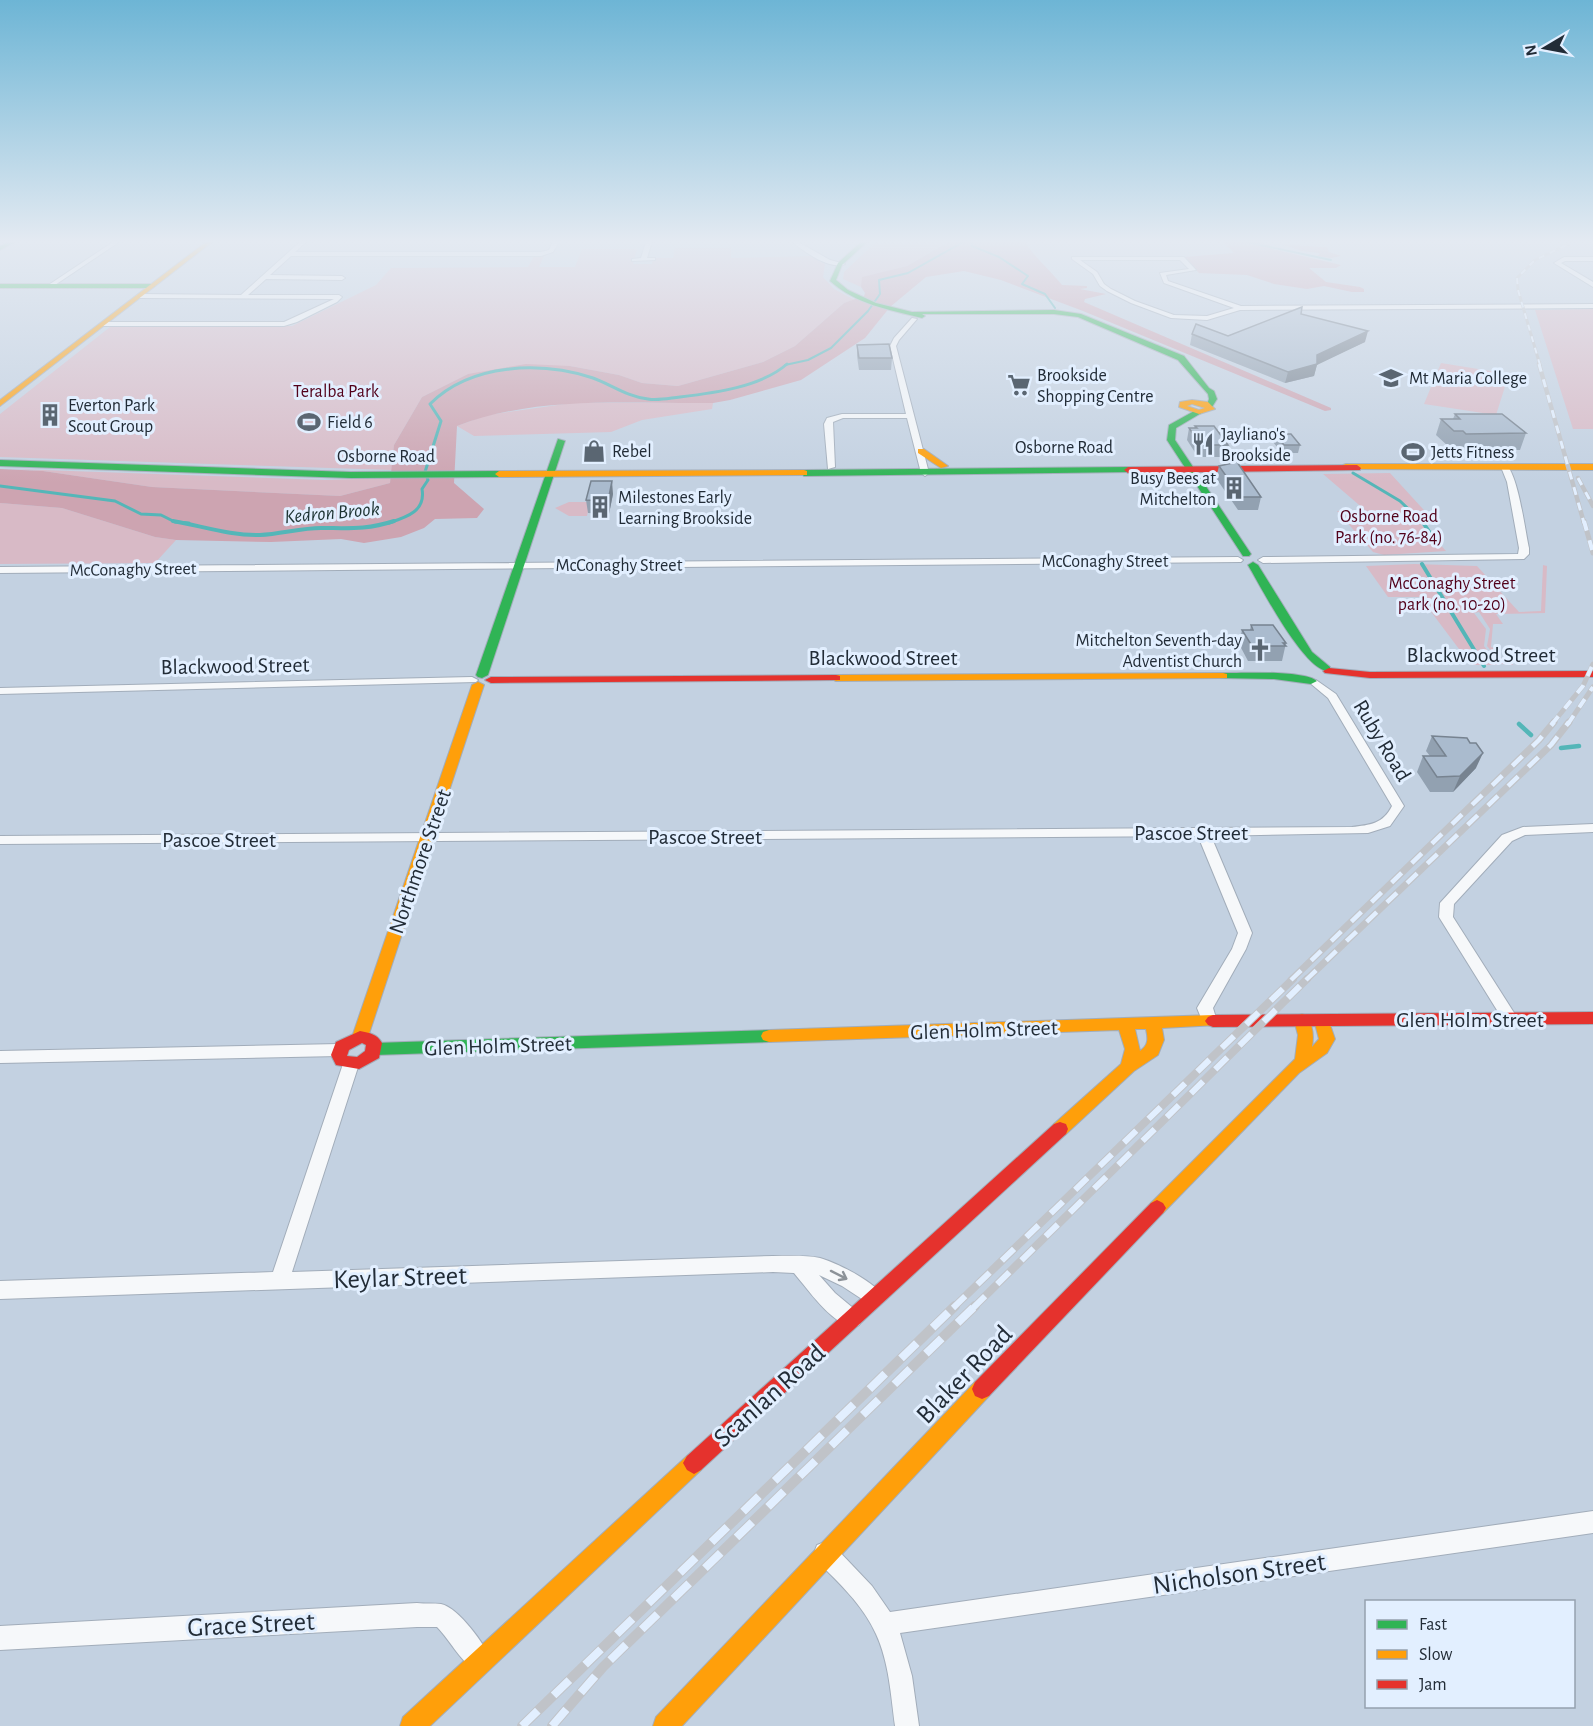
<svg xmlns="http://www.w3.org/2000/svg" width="1593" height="1726" font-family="'Alegreya Sans',sans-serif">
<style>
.green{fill:#d8bac6}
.forest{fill:#cda4b1}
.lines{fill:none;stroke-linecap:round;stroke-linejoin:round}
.stream-far3{stroke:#54b6b8;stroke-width:2}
.stream-far2{stroke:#54b6b8;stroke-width:3}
.stream-far1{stroke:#54b6b8;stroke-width:4}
.stream{stroke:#54b6b8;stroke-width:4.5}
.street-casing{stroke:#a2adba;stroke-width:2}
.fast-casing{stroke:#a2adba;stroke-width:2}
.slow-casing{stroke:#a2adba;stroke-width:2}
.jam-casing{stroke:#a2adba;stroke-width:2}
.street{fill:#f6f8fa;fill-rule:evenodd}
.fast{fill:#30b455;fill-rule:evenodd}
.slow{fill:#ff9f0a;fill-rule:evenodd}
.jam{fill:#e5322d;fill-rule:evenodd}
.rail-far5-casing{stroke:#c0c3c8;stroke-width:3}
.rail-far4-casing{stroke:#c0c3c8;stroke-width:4.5}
.rail-far3-casing{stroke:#c0c3c8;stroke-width:5}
.rail-far2-casing{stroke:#c0c3c8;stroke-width:7}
.rail-far1-casing{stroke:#c0c3c8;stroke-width:8}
.rail-casing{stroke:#c0c3c8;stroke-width:10}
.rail-far5{stroke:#e2efff;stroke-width:2;stroke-dasharray:6;stroke-linecap:butt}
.rail-far4{stroke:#e2efff;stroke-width:3;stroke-dasharray:8;stroke-linecap:butt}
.rail-far3{stroke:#e2efff;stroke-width:4;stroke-dasharray:10;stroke-linecap:butt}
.rail-far2{stroke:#e2efff;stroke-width:4.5;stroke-dasharray:14;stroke-linecap:butt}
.rail-far1{stroke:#e2efff;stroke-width:6;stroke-dasharray:17;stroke-linecap:butt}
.rail{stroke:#e2efff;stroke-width:8;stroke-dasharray:22;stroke-linecap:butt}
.wall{fill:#92a1b1}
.shaded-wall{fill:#778390}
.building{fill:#aabbce;stroke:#778390;stroke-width:1.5}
.oneway{stroke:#8c9298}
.labels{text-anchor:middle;stroke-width:6;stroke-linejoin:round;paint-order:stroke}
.far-poi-label{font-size:18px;fill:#222c37;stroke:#e2efff;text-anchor:start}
.far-park-label{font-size:18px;fill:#52011a;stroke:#e2efff}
.far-street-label{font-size:18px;fill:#222c37;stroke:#e2efff}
.far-water-label{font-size:20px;font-style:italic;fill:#1d3332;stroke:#e2efff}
.street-label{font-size:22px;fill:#222c37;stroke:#e2efff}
.near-street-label{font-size:27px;fill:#222c37;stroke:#e2efff}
</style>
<rect width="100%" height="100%" fill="#c3d1e1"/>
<!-- green -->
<path class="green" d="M947,242L907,266L863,277L861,287L843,279L844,272L875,243Z
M675,248H731V258L811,256L825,264L823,277L834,289L855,300L844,303L795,346L763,362L678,386L642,383L619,375L570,366L468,374L422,397L394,445L392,470L0,457V414L110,327L292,326L376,285L391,268L528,267L534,256H544L539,267H575L582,249H637L633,264H652L653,258H673Z
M1593,309V429H1573L1535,310Z
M1441,363L1509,374L1496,415L1424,404Z
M572,403H713L712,409L642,420L611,432L474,436L457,426L487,415Z
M13,469L325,480L391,478L390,483L340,496L152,487L43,471Z
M1390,473L1433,520L1418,521L1446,551L1384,555L1373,552L1337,511L1365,510L1323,474Z
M569,502H590L587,516H569L555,508Z
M0,503L62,508L155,537L176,540L155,563L0,564Z
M1414,564L1477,566L1519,612L1541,611L1543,565L1547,566L1545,613L1496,614L1503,624H1493L1491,647L1500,650V657L1505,662H1511L1513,665L1502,664L1487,646L1490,629L1479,612L1474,613L1486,629L1484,646L1499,665H1471L1420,597H1388L1366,566Z"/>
<!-- forest -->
<path class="forest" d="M948,242H1025C1035,258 1050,270 1062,285L1087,286V288L1080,289L1106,294L1085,299L1084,302L1331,408V410L1325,411L1083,311L1001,280L964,271L926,277L890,307L865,338L801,380L730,400L713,403C628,404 537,395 457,426L454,483L484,509L477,518L435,519L424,528L401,537L364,543L341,539L271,542L176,540L155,537L62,508L0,503V469L43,471L152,487L340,496L390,483L394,445L422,397L468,374L526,364L570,366L619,375L642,383L678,386L763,362L795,346L844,303L864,296L865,293L861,287L862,277L907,266Z
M1223,242H1262L1272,249L1341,265L1336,268H1309L1326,282L1360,287L1364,289V292H1352L1324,286L1307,289L1274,284L1247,275L1199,273L1184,257L1234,253Z
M1284,245L1327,247L1329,252L1341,256L1331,258L1317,256L1320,254L1319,253L1302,251Z"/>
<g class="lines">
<!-- stream-far3 -->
<path class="stream-far3" d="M971,242L972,246L999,257L1028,276L1022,284L1045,294L1055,308
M1247,242L1331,260
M785,365L808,360L831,348L868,311L880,294L879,280L908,273L963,242"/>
<!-- stream-far2 -->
<path class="stream-far2" d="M1353,473L1400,501L1423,523
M0,486L115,501L141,514L161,515L175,522L189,523
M389,523C407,517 426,511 422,489L428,480L425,472L441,421L430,404C471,363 541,361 593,378C612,385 628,397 648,399C658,401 670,398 680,397C714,393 761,387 787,364"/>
<!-- stream-far1 -->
<path class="stream-far1" d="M173,521C202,526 231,536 260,535C281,534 301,528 321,528C348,528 367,530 394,521
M1422,521L1436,542
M1422,564L1484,666"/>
<!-- stream -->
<path class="stream" d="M1519,724L1531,735
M1561,748L1579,746"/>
<!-- street casing -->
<g class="street-casing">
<path id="street" d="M113,242H119L52,287L47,286Z
M300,242H306L295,252H541L549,250L553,242H559L553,252L541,256H291L270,275L342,276L345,278L342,280L266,279L248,295H339L342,297L337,302L297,322L284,326H103L100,324L103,322H284L334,299L139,298L136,296L139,294L241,295Z
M646,242H652L647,258H655V260L632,261V259L641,258Z
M792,242H798L830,260L845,264C829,270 805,252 792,242Z
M1072,257H1184L1196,270L1166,275L1168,281L1241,306L1593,304V308L1240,310L1207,320L1171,318L1131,303L1107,291L1100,286L1093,274L1072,259ZM1080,260H1180L1189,269L1160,273L1164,283L1234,308L1207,316L1174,315L1135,301L1111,289L1104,284L1097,272Z
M1564,257H1593V261H1565L1561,263L1593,282V287L1554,263Z
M912,318L917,319L899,340L896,346L929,473L925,476L921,473L907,418H843L833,422L835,467L828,469L824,424L827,418L842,414H906L890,346L894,338Z
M1505,464C1518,472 1525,531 1529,548V554L1524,559L1263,563L1258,560L1263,557L1518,554L1519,548L1507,482L1501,467Z
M1238,557L1243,560L1241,562L0,573V567Z
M472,677L478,680L476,682L0,694V688Z
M1316,680L1336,694L1404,806L1390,826L1368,833L1211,836L1252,933L1246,949L1213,1008L1217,1021L1214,1025H1204L1197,1008L1232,949L1238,933L1198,836L0,844V836L1352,827C1370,825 1383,824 1392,806L1328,698L1310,683Z
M1593,824V832L1525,835L1512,841L1454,904L1453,917L1518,1019L1515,1023H1505L1439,917L1440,903L1502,835L1523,827Z
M339,1044L345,1046L347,1050L345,1054L339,1056L0,1063V1051Z
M351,1058L357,1060L359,1064L292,1272L773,1256C788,1256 806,1255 820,1258C837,1263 876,1282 884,1298L881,1304L874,1307L842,1286L819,1275L835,1293L859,1313L862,1319L859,1325L852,1328C828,1319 810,1292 794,1273L773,1272L0,1299V1281L273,1272L343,1064L345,1060Z
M1593,1511V1533L900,1633L912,1676L919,1726H895C891,1696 889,1662 876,1634C863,1605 839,1583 817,1561L814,1553L817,1545L825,1542L833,1545L872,1586L890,1612Z
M417,1603C425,1604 434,1603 441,1604C459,1608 485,1645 492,1661L488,1669L480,1673C462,1665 451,1641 437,1627H417L0,1650V1626Z"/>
</g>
<!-- fast casing -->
<g class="fast-casing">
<path id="fast" d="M8,242H15L0,250V246Z
M861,242H867L842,265L836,280L848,290L876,303L912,312L1054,310L1081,314L1184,356L1209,388L1214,391L1217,399L1212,407H1206L1209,399L1208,394L1178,360L1078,317L1054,314H922L925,316L922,318C890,310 855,304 830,281L838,263Z
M0,284H152L155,286L152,288H0Z
M1196,410L1203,412L1176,428L1175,440L1251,554L1249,556H1243L1167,440L1169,425Z
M558,439L565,441L488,675L482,678L478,677L476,675Z
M0,460L351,472L499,471L503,474L499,477L351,478L0,466Z
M1128,467L1132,470L1131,472L804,476L800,473L804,470Z
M1253,562L1258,565L1312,652L1330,667V671C1306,675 1260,585 1248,565Z
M1223,673C1243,673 1303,670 1317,681L1311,684L1274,679L1219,678V674Z
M769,1030L775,1032L777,1036L775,1040L769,1042L375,1055L369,1053L367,1049L369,1045L375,1043Z"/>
</g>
<!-- slow casing -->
<g class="slow-casing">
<path id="slow" d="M206,242H212L0,406V400Z
M1192,400L1208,402L1215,409L1199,414L1179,407L1180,402ZM1192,404L1205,408L1199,410L1187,406Z
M918,449H924L948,466L941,468L918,453Z
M1346,464H1593V470L1343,469V465Z
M804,470L807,471V475L499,477L495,474L499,471Z
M1223,673L1227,674V678L836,681L830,678L836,675Z
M478,682L484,685L368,1037L366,1041L360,1043L354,1041L352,1037L472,685Z
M1302,1014L1307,1016C1313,1026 1314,1036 1312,1047L1319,1039L1314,1020L1317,1016H1327L1335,1039L1327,1053L1299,1073L1163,1213L1157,1216L1151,1213L1148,1208L1151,1203L1295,1059L1298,1035L1294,1020L1297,1016Z
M1213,1015L1218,1017L1221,1021L1218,1025L1162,1028L1164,1040L1158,1055L1134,1071L1066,1134L1060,1136L1054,1134L1052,1129L1054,1124L1121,1064L1125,1049L1119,1030L769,1042L763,1040L761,1036L763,1032L769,1030ZM1135,1029H1146C1148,1038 1149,1045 1140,1051Z
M982,1379L989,1382L992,1389L989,1396L682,1726H653L656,1717L975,1382Z
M694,1452L701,1456L705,1463L701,1470L430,1726H400L403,1717L687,1456Z"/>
</g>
<!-- jam casing -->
<g class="jam-casing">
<path id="jam" d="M1357,465L1361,468L1360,470L1128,473L1124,470L1128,467Z
M1329,668L1370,672L1593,671V677L1370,678L1325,673L1323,671Z
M836,675L840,676V680L491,683L485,680L491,677Z
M1593,1012V1024L1213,1027L1208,1025L1205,1021L1208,1017L1213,1015Z
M360,1031C370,1033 377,1034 382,1043L379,1058L359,1069L336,1065L331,1055L336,1042ZM362,1043L366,1045L365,1051L357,1057L347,1056L349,1050Z
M1060,1122L1066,1124L1068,1129L1066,1134L701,1470L694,1474L687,1470L683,1463L687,1456L1054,1124Z
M1157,1200L1163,1203L1166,1208L1163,1213L989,1396L982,1399L975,1396L972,1389L975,1382L1151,1203Z"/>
</g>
<!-- street -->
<use href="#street" class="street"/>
<!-- fast -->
<use href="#fast" class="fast"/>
<!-- slow -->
<use href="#slow" class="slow"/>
<!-- jam -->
<use href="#jam" class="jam"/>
<!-- rail-far5 casing -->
<g class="rail-far5-casing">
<path id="rail-far5" d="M1540,365L1518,290L1517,278L1535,260L1573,242"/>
</g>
<!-- rail-far4 casing -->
<g class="rail-far4-casing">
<path id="rail-far4" d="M1539,364L1584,523
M1578,478L1593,506"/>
</g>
<!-- rail-far3 casing -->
<g class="rail-far3-casing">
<path id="rail-far3" d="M1584,521L1593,553
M1552,724L1583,686L1593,664
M1568,724L1593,687"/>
</g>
<!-- rail-far2 casing -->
<g class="rail-far2-casing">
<path id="rail-far2" d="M1291,980L1539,740L1554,722
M1306,980L1551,745L1569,722"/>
</g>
<!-- rail-far1 casing -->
<g class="rail-far1-casing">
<path id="rail-far1" d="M953,1308L1293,979
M973,1308L1307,979"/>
</g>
<!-- rail casing -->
<g class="rail-casing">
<path id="rail" d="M522,1726L955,1306
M552,1726L603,1667L975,1306"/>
</g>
<!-- rail-far5 -->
<use href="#rail-far5" class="rail-far5"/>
<!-- rail-far4 -->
<use href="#rail-far4" class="rail-far4"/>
<!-- rail-far3 -->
<use href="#rail-far3" class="rail-far3"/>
<!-- rail-far2 -->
<use href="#rail-far2" class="rail-far2"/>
<!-- rail-far1 -->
<use href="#rail-far1" class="rail-far1"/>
<!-- rail -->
<use href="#rail" class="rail"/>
</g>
<!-- wall -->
<path class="wall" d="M1301,314L1365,342L1317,364L1314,376L1285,383L1190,345L1192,334L1228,336Z
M857,345L892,358L891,370H859L857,356Z
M1455,414L1526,433L1520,450H1461L1458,447H1449L1436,435L1441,419H1453Z
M1195,426L1228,445L1226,457H1198L1187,440L1189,428H1194Z
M1275,434L1300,445L1298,453H1282L1273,442Z
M1219,466L1261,497L1258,510H1238L1216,478Z
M613,494L609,514L588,513L586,500Z
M1251,625L1286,643L1282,661H1248L1239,644L1242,630H1250Z
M1432,736L1476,768L1453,792H1430L1417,772L1423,756H1430L1426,751Z"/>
<!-- shaded-wall -->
<path class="shaded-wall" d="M1368,331L1365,342L1317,365L1314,376L1285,383L1288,372L1317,355Z
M612,481L613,494L609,514L608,501Z
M1483,753L1476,768L1453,792L1460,776Z"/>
<!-- building -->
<path class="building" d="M1302,307L1301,314L1368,331L1317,355V364L1288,372L1192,334L1196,324L1228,336Z
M889,344L892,358H859L857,345Z
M1455,414H1502L1526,433L1466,434L1463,431H1454L1441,419H1460Z
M1195,426H1214L1228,445H1201L1189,428H1197Z
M1275,434H1291L1300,445H1284Z
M1237,462L1261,497H1241L1219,466Z
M591,481H612L608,501L586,500Z
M1251,625H1273L1286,643H1283L1286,646H1252L1242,630H1253Z
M1432,736L1467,738L1470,743H1476L1483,753L1460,776L1437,777L1423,756H1446Z"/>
<!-- one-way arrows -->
<defs><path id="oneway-shaft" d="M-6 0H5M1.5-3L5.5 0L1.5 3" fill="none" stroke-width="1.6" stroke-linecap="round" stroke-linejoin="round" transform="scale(1.5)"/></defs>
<use class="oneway" href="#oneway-shaft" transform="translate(839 1275) rotate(27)"/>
<!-- sky -->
<linearGradient id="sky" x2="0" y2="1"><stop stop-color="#6db5d5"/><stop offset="0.5" stop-color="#e4eaf2"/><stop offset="1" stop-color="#e4eaf2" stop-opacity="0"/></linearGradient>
<rect width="1593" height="483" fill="url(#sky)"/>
<!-- icons -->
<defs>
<g id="school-bare" transform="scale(1.8)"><path d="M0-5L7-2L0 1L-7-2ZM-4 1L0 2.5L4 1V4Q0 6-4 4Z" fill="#5a6672" stroke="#e2efff" stroke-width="2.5" paint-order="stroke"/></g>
<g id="supermarket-bare" transform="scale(1.8)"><path d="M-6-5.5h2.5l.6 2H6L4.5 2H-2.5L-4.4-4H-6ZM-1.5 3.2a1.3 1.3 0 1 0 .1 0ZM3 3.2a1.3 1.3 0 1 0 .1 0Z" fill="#5a6672" stroke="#e2efff" stroke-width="2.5" paint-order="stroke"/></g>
<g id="building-bare" transform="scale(1.8)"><path d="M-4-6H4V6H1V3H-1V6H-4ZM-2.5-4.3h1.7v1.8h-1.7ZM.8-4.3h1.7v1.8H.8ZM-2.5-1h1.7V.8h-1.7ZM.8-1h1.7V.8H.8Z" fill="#5a6672" stroke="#e2efff" stroke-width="2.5" paint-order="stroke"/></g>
<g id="stadium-bare" transform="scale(1.8)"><path d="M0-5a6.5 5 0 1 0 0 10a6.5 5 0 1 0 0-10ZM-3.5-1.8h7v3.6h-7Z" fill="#5a6672" stroke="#e2efff" stroke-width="2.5" paint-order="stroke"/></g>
<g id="restaurant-bare" transform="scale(1.8)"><path d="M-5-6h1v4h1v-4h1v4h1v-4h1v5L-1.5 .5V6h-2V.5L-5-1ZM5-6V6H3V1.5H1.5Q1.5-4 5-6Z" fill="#5a6672" stroke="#e2efff" stroke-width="2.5" paint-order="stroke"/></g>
<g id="shop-bare" transform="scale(1.8)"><path d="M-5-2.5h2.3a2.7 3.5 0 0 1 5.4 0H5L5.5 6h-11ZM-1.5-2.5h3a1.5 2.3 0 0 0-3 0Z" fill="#5a6672" stroke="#e2efff" stroke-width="2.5" paint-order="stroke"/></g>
<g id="church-bare" transform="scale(1.8)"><path d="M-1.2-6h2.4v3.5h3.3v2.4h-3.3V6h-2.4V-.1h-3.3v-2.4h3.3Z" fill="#5a6672" stroke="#e2efff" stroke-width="2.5" paint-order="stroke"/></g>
</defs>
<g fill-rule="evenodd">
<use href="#school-bare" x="1391" y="378"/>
<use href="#supermarket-bare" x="1019" y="385"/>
<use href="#building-bare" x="50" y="415"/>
<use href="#stadium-bare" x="309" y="422"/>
<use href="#restaurant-bare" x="1203" y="444"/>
<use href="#shop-bare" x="594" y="451"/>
<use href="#stadium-bare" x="1413" y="452"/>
<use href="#building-bare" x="1234" y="488"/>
<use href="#building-bare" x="600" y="507"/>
<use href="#church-bare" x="1260" y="650"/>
</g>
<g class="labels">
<!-- far-poi labels -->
<g class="far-poi-label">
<text x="1037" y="381">Brookside<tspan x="1037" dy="21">Shopping Centre</tspan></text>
<text x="1409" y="384">Mt Maria College</text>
<text x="68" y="411">Everton Park<tspan x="68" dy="21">Scout Group</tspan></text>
<text x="327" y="428">Field 6</text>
<text x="1221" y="440">Jayliano's<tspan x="1221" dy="21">Brookside</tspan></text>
<text x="612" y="457">Rebel</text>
<text x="1431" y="458">Jetts Fitness</text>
<text x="1216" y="484" text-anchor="end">Busy Bees at<tspan x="1216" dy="21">Mitchelton</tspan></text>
<text x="618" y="503">Milestones Early<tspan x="618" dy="21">Learning Brookside</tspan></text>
<text x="1242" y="646" text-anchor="end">Mitchelton Seventh-day<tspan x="1242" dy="21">Adventist Church</tspan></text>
</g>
<!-- far-park labels -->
<g class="far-park-label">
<text x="336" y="397">Teralba Park</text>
<text x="1389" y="522">Osborne Road<tspan x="1389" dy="21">Park (no. 76-84)</tspan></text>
<text x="1452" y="589">McConaghy Street<tspan x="1452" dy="21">park (no. 10-20)</tspan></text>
</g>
<!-- far-street labels -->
<g class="far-street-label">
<text x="1064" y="453">Osborne Road</text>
<text x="386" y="462">Osborne Road</text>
<text x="1105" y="567">McConaghy Street</text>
<text x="619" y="571">McConaghy Street</text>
<text transform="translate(133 569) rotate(-1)" y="6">McConaghy Street</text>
</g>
<!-- far-water labels -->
<g class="far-water-label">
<text transform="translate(332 512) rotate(-5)" y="7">Kedron Brook</text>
</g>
<!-- street labels -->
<g class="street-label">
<text x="1481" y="662">Blackwood Street</text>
<text x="883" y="665">Blackwood Street</text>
<text transform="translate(235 665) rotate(-1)" y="8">Blackwood Street</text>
<text transform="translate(1383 740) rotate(59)" y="8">Ruby Road</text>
<text x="1191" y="840">Pascoe Street</text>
<text x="705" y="844">Pascoe Street</text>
<text x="219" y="847">Pascoe Street</text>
<text transform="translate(419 861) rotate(-71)" y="8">Northmore Street</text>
<text x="1470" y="1027">Glen Holm Street</text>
<text transform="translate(984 1029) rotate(-2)" y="8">Glen Holm Street</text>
<text transform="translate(498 1045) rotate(-2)" y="8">Glen Holm Street</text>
</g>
<!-- near-street labels -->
<g class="near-street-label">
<text transform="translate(400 1277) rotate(-2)" y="9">Keylar Street</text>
<text transform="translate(964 1374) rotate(-46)" y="9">Blaker Road</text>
<text transform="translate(769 1395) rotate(-42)" y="9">Scanlan Road</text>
<text transform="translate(1239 1573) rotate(-8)" y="9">Nicholson Street</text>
<text transform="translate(251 1624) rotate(-3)" y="9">Grace Street</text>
</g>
</g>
<!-- legend -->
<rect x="1365" y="1600" width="210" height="108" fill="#e2efff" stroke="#95a1af" stroke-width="1.5"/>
<rect x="1377" y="1620" width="30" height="9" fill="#30b455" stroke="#95a1af" stroke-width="1.5"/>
<text x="1419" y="1630" font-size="18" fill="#222c37">Fast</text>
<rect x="1377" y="1650" width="30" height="9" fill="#ff9f0a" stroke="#95a1af" stroke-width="1.5"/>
<text x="1419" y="1660" font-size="18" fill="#222c37">Slow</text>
<rect x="1377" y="1680" width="30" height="9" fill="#e5322d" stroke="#95a1af" stroke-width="1.5"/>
<text x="1419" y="1690" font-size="18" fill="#222c37">Jam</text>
<!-- north arrow -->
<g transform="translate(1545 48) rotate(260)" stroke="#e2efff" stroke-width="4.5" paint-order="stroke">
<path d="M0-4.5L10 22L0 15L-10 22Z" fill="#222c37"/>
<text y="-9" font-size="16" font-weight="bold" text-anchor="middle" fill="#222c37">N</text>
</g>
</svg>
